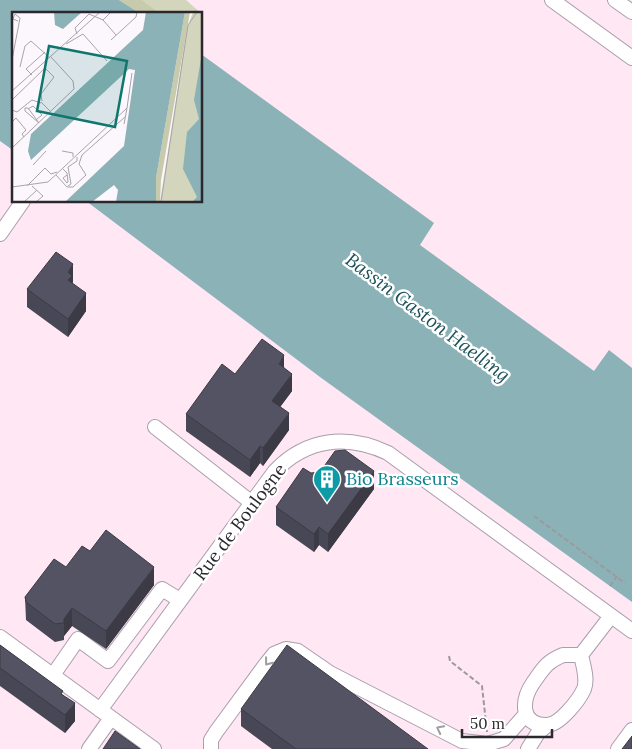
<svg xmlns="http://www.w3.org/2000/svg" width="632" height="749" font-family="Lora,serif">
<style>
.industrial{fill:#ffe7f4;fill-rule:evenodd}
.green{fill:#d3d6bd}
.forest{fill:#c7caab}
.water{fill:#8bb2b7}
.lines{fill:none;stroke-linecap:round;stroke-linejoin:round}
.minor-casing{stroke:#a99ead;stroke-width:16}
.path{stroke:#9d999f;stroke-width:2;stroke-dasharray:5 2.5;stroke-linecap:butt}
.minor{stroke:#fff;stroke-width:14}
.wall{fill:#484755}
.shaded-wall{fill:#3b3a45}
.building{fill:#545363;stroke:#3b3a45}
.oneway{stroke:#a09ea0}
.labels{text-anchor:middle;stroke-width:5;stroke-linejoin:round;paint-order:stroke}
.culture-label{font-size:18px;fill:#0d838f;stroke:#fff;text-anchor:start}
.street-label{font-size:18px;fill:#2b272d;stroke:#fff}
.water-label{font-size:19px;font-style:italic;fill:#1b525a;stroke:#fff}
.inset-road{fill:none;stroke:#a8a4aa;stroke-width:1}
.view{fill:#0f766e;fill-opacity:0.15;stroke:#0f766e;stroke-width:2.5}
.inset-edge{fill:none;stroke:#2b272d;stroke-width:2.5}
</style>
<rect width="100%" height="100%" fill="#fcf7fd"/>
<!-- industrial -->
<path class="industrial" d="M0,0H632V749H0ZM14,14H201V201H14Z"/>
<!-- green -->
<path class="green" d="M142,0H186L202,14H159Z"/>
<!-- forest -->
<path class="forest" d="M119,0H142L160,14H141Z"/>
<!-- water -->
<path class="water" d="M0,0H119L141,14H14V151L0,141Z
M201,54L434,223L420,245L594,371L609,350L632,368V602L320,377L86,201H201Z"/>
<g class="lines">
<!-- minor casing -->
<g class="minor-casing">
<path id="minor" d="M552,0L632,58
M615,0L632,12
M0,234L23,201
M155,427L252,503
M0,637L154,749
M563,655H581C583,665 588,679 584,689C579,700 559,726 546,725C519,725 522,699 533,683C543,669 546,662 563,655Z
M581,655L611,616
M53,675L78,639L108,661L162,589L180,600
M100,710L275,471C307,438 347,434 388,453L632,631
M89,749L111,718
M211,749V740L216,732L266,664L274,654L286,649L298,651L330,673L462,741L488,744L504,739L526,714
M528,749L538,733L546,726
M618,749L632,730"/>
</g>
<!-- path -->
<path class="path" d="M534,516L625,583
M610,586L617,576
M449,656L450,661L482,686L487,732"/>
<!-- minor -->
<use href="#minor" class="minor"/>
</g>
<!-- wall -->
<path class="wall" d="M73,282L72,283L86,311L68,337L27,307V289Z
M284,367L292,391L280,407L289,430L263,466L260,463L250,477L186,431V414Z
M311,473L374,489L328,552L319,545L314,552L276,525V507Z
M90,551L154,585L106,649L72,626L64,636V640L55,642L26,620L25,597L66,567Z
M0,645L63,695L75,721L65,733L0,686Z
M241,709L428,749H272L241,726Z"/>
<!-- shaded-wall -->
<path class="shaded-wall" d="M73,264V282L72,284L68,298V272Z
M86,293V311L68,337V319Z
M284,355V373L279,364Z
M292,374V391L272,418V401Z
M289,413V430L263,466V448Z
M260,446V463L250,477V460Z
M374,471V489L328,552V534Z
M319,527V545L314,552V534Z
M154,567V585L106,649V631Z
M72,608V626L64,636V619Z
M75,703V721L65,733V715Z"/>
<!-- building -->
<path class="building" d="M56,252L73,264L68,272L72,276L68,280L86,293L68,319L27,289Z
M262,339L284,355L279,364L292,374L272,401L289,413L263,448L260,446L250,460L186,414L222,364L235,374Z
M345,450L374,471L328,534L319,527L314,534L276,507L303,468L311,473L320,472L335,451Z
M106,530L154,567L106,631L72,608L64,619V623L55,624L26,602L25,597L54,559L66,567L82,546L90,551Z
M0,645L63,691L61,694L75,703L65,715L0,668Z
M287,645L428,749H296L241,709Z
M115,731L140,749H103Z
M632,736V749H622Z"/>
<!-- one-way arrows -->
<defs><path id="oneway-chevron" d="M-2-3.5L2.5 0L-2 3.5" fill="none" stroke-width="1.6" stroke-linecap="round" stroke-linejoin="round" transform="scale(1.25)"/></defs>
<g class="oneway">
<use href="#oneway-chevron" transform="translate(268 662) rotate(128)"/>
<use href="#oneway-chevron" transform="translate(440 729) rotate(-153)"/>
</g>
<!-- icons -->
<defs>
<g id="building-pin" transform="scale(1.4375)"><path d="M0 17L-7.5 6A9.5 9.5 0 1 1 7.5 6Z" fill="#0f9aa8" stroke="#fff"/><path d="M-4-6H4V6H1V3H-1V6H-4ZM-2.5-4.3h1.7v1.8h-1.7ZM.8-4.3h1.7v1.8H.8ZM-2.5-1h1.7V.8h-1.7ZM.8-1h1.7V.8H.8Z" fill="#fff"/></g>
</defs>
<g fill-rule="evenodd">
<use href="#building-pin" x="327" y="479"/>
</g>
<g class="labels">
<!-- culture labels -->
<g class="culture-label">
<text x="346" y="485">Bio Brasseurs</text>
</g>
<!-- street labels -->
<g class="street-label">
<text transform="translate(240 522) rotate(-53)" y="6">Rue de Boulogne</text>
</g>
<!-- water labels -->
<g class="water-label">
<text transform="translate(428 317) rotate(37)" y="7">Bassin Gaston Haelling</text>
</g>
</g>
<!-- overview -->
<g transform="translate(12 12)">
<rect width="190" height="190" fill="#fcf7fd"/>
<path d="M181,0H190V190H148L175,16Z" fill="#d3d6bd"/>
<path d="M173,0H178L149,168L148,190H144V166Z" fill="#c7caab"/>
<path d="M42,0H70L51,17L43,13ZM134,0H173L144,166V190H104L106,178L102,173L80,190H53L112,134L123,58L117,57L19,148L16,139L19,122L131,18ZM190,41V190H180L185,185L171,157L175,120L187,107L182,88Z" fill="#8bb2b7"/>
<path class="inset-road" d="M91,8L104,23M65,22L63,16L77,2L91,8L99,0M99,28L124,5L125,0M54,32L71,22L95,49M0,48L8,6L3,2L1,7L6,9M8,55L13,34L19,29L38,46M20,63L14,57L33,40M0,79L88,0M0,88L33,56L42,65L29,82L30,89M13,96H16L27,111L13,99ZM35,96L29,90L39,100M16,97L21,94L30,103L24,108M0,98L5,100L20,88L29,91M0,110L4,106L14,118L10,122L12,125M112,112L115,96M0,136L62,77L61,69L39,45M50,139L61,141V145M21,153L34,139M51,157L55,161L56,170L55,171L51,166L55,163M44,163L55,175H61L74,163L67,152L70,143L113,105M15,174L33,156L39,162L45,160M20,174L31,184L24,190M56,174L59,172L56,155L65,149V145M0,175L36,170L115,96L120,61M12,190L25,178M149,190L176,13L185,0"/>
<path class="view" d="M37,34L115,49L103,115L25,99Z"/>
<rect width="190" height="190" class="inset-edge"/>
</g>
<!-- scale -->
<path d="M462 729v8h90v-8" fill="none" stroke="#2b272d" stroke-width="2.5"/>
<text x="470" y="729" font-size="15" fill="#2b272d" stroke="#ffffff" stroke-width="4" paint-order="stroke">50 m</text>
</svg>
